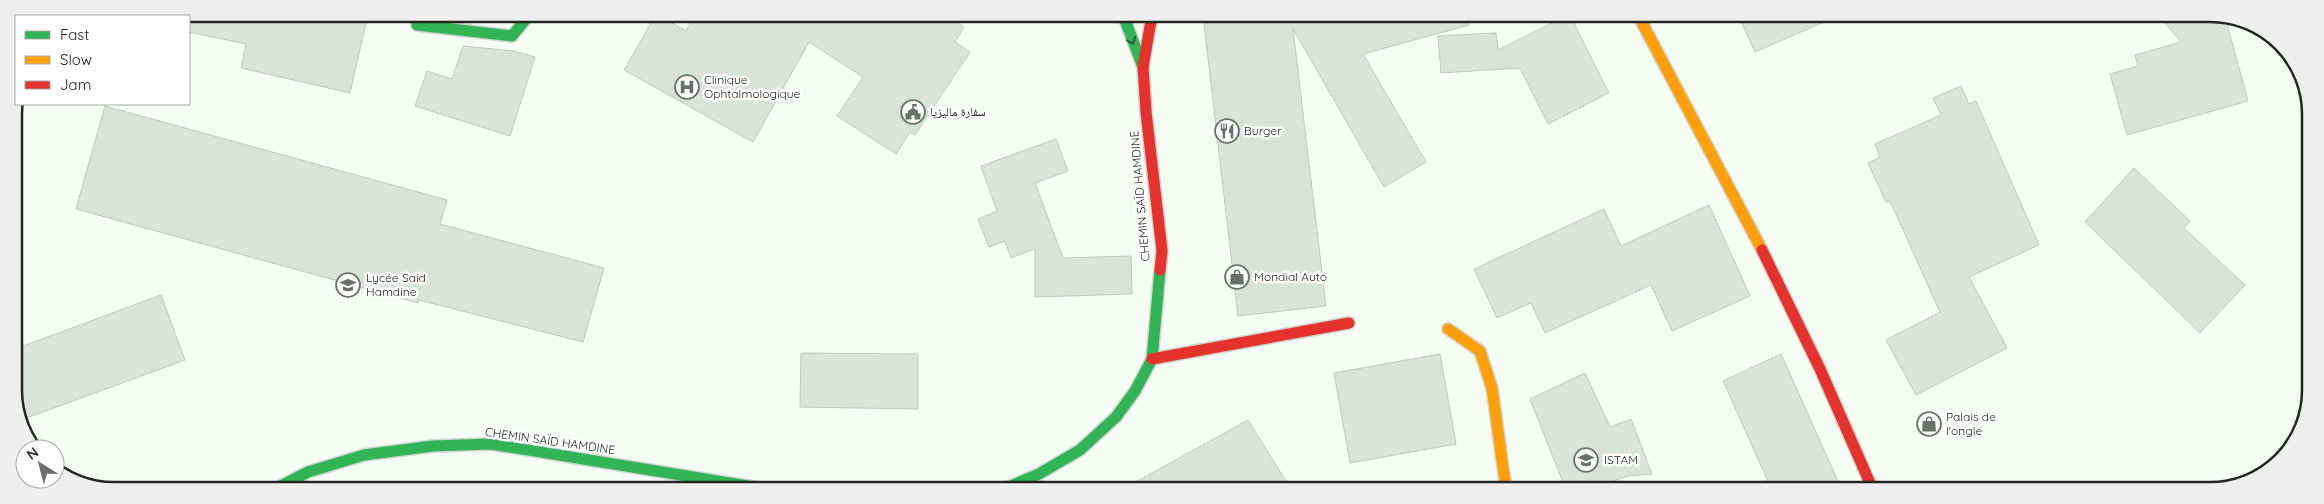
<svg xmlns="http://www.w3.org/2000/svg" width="2324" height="504" font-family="Quicksand,'Noto Naskh Arabic',sans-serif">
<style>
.building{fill:#dae3da;stroke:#c1c7c1}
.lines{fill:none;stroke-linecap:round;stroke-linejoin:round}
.fast-casing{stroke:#d0d6d0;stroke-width:14}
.slow-casing{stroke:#d0d6d0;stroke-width:14}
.jam-casing{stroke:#d0d6d0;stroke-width:14}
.fast{stroke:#30b455;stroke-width:11}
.slow{stroke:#ff9f0a;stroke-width:11}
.jam{stroke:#e5322d;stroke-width:11}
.oneway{stroke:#265f35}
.labels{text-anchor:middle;stroke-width:5;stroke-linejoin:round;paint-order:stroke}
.poi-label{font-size:12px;fill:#202620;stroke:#fff;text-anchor:start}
.street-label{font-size:12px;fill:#202620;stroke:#fff}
.rim{fill:none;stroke:#202620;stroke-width:2.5}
</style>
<rect width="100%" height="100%" fill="#f4fcf4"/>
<!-- building -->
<path class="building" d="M173,14H368L350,93L241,68L246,44L189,32V16H173Z
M656,14L686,31L696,14H945L964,27L955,42L970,52L915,135L910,132L896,154L837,116L863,77L809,42L753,142L624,70Z
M1203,15H1468L1469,25L1363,54L1426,162L1384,187L1293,29L1326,306L1238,316Z
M1568,15H1570L1609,93L1548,124L1520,68L1441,73L1438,36L1496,33L1498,50Z
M1738,15H1840L1755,52Z
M2159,16H2225L2248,101L2127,135L2110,74L2138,66L2135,55L2181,42Z
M463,46L514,51L535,57L510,136L415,106L427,71L452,79Z
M1961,86L1969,104L1976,101L2039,245L1969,277L2007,348L1916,395L1886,340L1940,312L1890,201L1886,202L1868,163L1880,157L1875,144L1941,115L1933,98Z
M105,106L447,200L440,224L604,268L583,342L419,300L418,303L76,209Z
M1056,139L1068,171L1035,183L1063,258L1131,256L1132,294L1035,297V249L1011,258L1005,241L989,247L978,219L997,211L981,166Z
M2134,168L2190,221L2184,228L2245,285L2200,333L2085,222Z
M1709,205L1750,296L1672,331L1651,285L1545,333L1531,303L1497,318L1474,269L1604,209L1621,246Z
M161,295L185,360L21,420L16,410L15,349Z
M801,353L918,354V409L800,407Z
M1440,354L1456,444L1350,463L1334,373Z
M1781,354L1842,490H1772L1723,381Z
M1585,373L1610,427L1631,419L1652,474L1628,476L1587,490H1566L1530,399Z
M1248,420L1291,489H1123Z"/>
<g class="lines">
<!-- fast casing -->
<g class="fast-casing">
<path id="fast" d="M1123,15L1143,67
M417,25L512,36L530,14
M275,489L308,472L364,455L433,446L491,444L766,489
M1004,489L1039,474L1080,450L1116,417L1135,391L1152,359L1160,270"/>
</g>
<!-- slow casing -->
<g class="slow-casing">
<path id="slow" d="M1638,15L1762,250
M1448,329L1480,351L1492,388L1506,489"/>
</g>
<!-- jam casing -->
<g class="jam-casing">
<path id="jam" d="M1152,15L1143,67L1146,112L1162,251L1160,270
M1762,250L1820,369L1873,490
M1152,359L1349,323"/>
</g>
<!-- fast -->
<use href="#fast" class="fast"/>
<!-- slow -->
<use href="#slow" class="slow"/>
<!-- jam -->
<use href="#jam" class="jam"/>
</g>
<!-- one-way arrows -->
<defs><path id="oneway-chevron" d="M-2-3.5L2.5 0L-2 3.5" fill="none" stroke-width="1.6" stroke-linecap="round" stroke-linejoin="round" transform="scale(1.25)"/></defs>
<use class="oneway" href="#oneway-chevron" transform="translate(1132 41) rotate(69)"/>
<!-- icons -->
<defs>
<g id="hospital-ring" transform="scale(1.25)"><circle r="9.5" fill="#fff" stroke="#6a716a" stroke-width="1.5"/><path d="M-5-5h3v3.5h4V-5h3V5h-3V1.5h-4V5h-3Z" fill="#6a716a"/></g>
<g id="civic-ring" transform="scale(1.25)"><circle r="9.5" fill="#fff" stroke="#6a716a" stroke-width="1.5"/><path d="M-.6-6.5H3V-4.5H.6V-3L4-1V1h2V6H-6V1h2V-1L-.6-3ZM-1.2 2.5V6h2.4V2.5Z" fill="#6a716a"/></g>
<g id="restaurant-ring" transform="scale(1.25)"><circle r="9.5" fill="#fff" stroke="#6a716a" stroke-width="1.5"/><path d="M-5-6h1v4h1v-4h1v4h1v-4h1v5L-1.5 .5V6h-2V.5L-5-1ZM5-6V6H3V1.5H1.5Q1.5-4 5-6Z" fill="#6a716a"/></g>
<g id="shop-ring" transform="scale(1.25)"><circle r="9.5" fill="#fff" stroke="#6a716a" stroke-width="1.5"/><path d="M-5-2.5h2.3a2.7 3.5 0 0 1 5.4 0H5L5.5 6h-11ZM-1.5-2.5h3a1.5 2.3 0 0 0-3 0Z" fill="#6a716a"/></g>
<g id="school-ring" transform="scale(1.25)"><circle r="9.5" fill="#fff" stroke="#6a716a" stroke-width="1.5"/><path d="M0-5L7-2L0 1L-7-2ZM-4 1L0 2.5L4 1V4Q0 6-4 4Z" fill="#6a716a"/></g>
</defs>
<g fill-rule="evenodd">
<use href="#hospital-ring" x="687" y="87"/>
<use href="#civic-ring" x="913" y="112"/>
<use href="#restaurant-ring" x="1227" y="131"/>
<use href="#shop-ring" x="1237" y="277"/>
<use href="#school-ring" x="348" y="285"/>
<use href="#shop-ring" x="1929" y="424"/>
<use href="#school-ring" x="1586" y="460"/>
</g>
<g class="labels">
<!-- poi labels -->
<g class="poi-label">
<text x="704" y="84">Clinique<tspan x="704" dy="14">Ophtalmologique</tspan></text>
<text x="930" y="116">سفارة ماليزيا</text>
<text x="1244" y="135">Burger</text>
<text x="1254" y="281">Mondial Auto</text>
<text x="366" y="282">Lycée Said<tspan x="366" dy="14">Hamdine</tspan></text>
<text x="1946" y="421">Palais de<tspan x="1946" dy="14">l'ongle</tspan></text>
<text x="1604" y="464">ISTAM</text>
</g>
<!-- street labels -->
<g class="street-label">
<text transform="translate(1140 196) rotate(-95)" y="4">CHEMIN SAÏD HAMDINE</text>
<text transform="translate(550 441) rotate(8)" y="4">CHEMIN SAÏD HAMDINE</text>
</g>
</g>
<!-- crop -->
<path d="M0 0H2324V504H0ZM114 22H2210A92 92 0 0 1 2302 114V390A92 92 0 0 1 2210 482H114A92 92 0 0 1 22 390V114A92 92 0 0 1 114 22Z" fill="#edeeed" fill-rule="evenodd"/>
<path class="rim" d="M114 22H2210A92 92 0 0 1 2302 114V390A92 92 0 0 1 2210 482H114A92 92 0 0 1 22 390V114A92 92 0 0 1 114 22Z"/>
<!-- legend -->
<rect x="15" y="15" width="175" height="90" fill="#ffffff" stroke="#a6a8a6"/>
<rect x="25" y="31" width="25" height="8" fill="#30b455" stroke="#a6a8a6"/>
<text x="60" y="40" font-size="15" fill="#202620">Fast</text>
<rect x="25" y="56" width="25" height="8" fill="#ff9f0a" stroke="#a6a8a6"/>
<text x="60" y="65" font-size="15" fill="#202620">Slow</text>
<rect x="25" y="81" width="25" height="8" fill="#e5322d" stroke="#a6a8a6"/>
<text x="60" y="90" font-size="15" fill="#202620">Jam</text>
<!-- north arrow -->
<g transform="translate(40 464) rotate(324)"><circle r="24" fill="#ffffff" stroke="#a6a8a6"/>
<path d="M0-4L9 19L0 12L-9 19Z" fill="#6a716a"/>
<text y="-8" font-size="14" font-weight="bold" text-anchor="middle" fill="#202620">N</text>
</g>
</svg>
